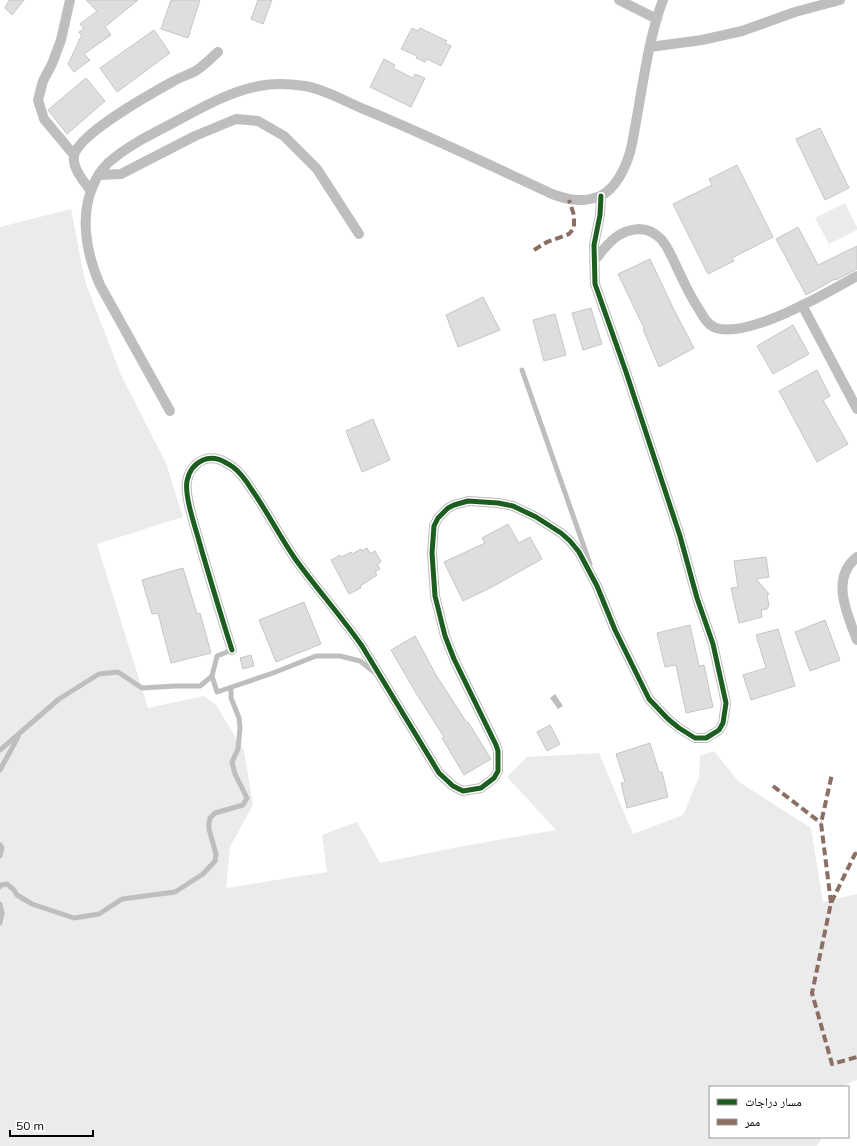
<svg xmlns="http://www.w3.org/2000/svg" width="857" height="1146" font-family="Mulish,'Noto Naskh Arabic',sans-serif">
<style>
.green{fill:#ebebeb}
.water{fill:#bdbdbd}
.building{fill:#dedede;stroke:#c6c6c6}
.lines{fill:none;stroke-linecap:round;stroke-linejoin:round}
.lane{stroke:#bebebe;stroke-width:5}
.street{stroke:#bebebe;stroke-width:10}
.quiet{stroke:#8d6e63;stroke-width:4;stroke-dasharray:8 4;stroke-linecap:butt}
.cycleway-casing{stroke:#fff;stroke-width:8}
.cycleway{stroke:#1b5e20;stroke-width:5}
</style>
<rect width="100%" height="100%" fill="#fff"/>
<!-- green -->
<path class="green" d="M845,203L857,227V230L829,244L815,218Z
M71,209L85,281L121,375L166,463L183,517L97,544L148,708L204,696L216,705L244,751L253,805L230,847L226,888L327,872L322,835L357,822L380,863L463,846L556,830L507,777L527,757L599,753L633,834L683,815L699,777L700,756L714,751L739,782L811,828L823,902L857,894V1080L840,1087H710V1137H821L820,1142L817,1146H0V227Z"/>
<!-- water -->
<path class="water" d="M555,694L563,706L558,709L550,698Z"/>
<!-- building -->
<path class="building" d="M9,0H24L12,15L5,8Z
M86,0H138L105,27L111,35L84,54L90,60L74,72L68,64L79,41L78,40L82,37L79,32L84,29L80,24L97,11Z
M171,0H200L188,38L161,29Z
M258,0H272L263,24L251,19Z
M412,28L418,31L420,28L447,41L445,43L451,46L441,66L427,59L425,62L416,58L417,56L401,49Z
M154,30L170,53L117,92L100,68Z
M384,59L395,65L393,68L413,78L415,74L425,78L411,107L370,87Z
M86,78L105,101L67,134L48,110Z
M820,128L849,188L825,200L796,139Z
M737,165L773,237L732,258L734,261L708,274L673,204L712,185L709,179Z
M798,227L818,265L857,246V269L836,280L835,279L806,295L776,239Z
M650,259L674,310L694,348L659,367L643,329L644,328L618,274Z
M483,297L500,330L458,347L446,315Z
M591,308L602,344L583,350L572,313Z
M555,314L566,355L544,361L533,320Z
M793,325L809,354L773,374L757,346Z
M817,370L830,396L823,400L848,444L817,462L779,391Z
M373,419L390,460L362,472L346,431Z
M508,524L519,543L530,537L542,559L492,587L463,601L444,562L485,543L482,538Z
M367,548L370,554L375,551L381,562L377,564L380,569L375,572L377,575L360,586L361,588L349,594L331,560L340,555L341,557L351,552L352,554L361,549L362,551Z
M766,557L769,577L756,579L769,594L767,595L769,605L767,609L761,610L762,617L739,623L731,588L738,587L734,561Z
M183,568L197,614L200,613L211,653L171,663L158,613L152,614L142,580Z
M304,602L321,644L276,662L259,620Z
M825,620L840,660L810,671L795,632Z
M690,625L699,666L704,665L713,707L686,713L676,665L665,667L657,633Z
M778,629L795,686L751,700L743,675L766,668L756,635Z
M415,636L436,675L467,723L468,722L491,759L464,775L442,738L444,737L416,693L391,650Z
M251,655L254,666L243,669L240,658Z
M550,725L560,744L547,751L537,732Z
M650,743L659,772H662L668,797L627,808L621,783L625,782L616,754Z"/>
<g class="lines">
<!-- lane -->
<path class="lane" d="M522,370L590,564
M232,650L217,656L212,676L217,692L273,673L316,656H340L360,661L374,672
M0,750L59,699L99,674L118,672L142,688L175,686H200L212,676
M0,770L18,737
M0,845L2,848L0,856
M0,887L1,885L7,884L14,890L17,895L32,904L74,918L99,914L122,899L175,892L203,874L215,861L216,854L209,829V823L210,818L215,813L243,805L247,798L235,774L232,762L238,749L240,728L239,718L231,698V688
M0,904L2,913L0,923"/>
<!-- street -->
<path class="street" d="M70,0L61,40L52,64L43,81L38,100L44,119L74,155
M619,0L657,19
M650,47L702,40L742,31L795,12L840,0
M99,175L121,174L195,136L236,119L258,121L284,136L317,169L359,234
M91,191C84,182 72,168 74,156C77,135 152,93 172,82C180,77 189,75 197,70C205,65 211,58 218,52
M594,261C607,245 617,230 639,229C647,229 655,233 661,239C669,248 674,262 680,274C686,287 692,299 700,311C704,318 708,325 716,328C750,338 827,293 857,276
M802,305L857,409
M170,411L100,285C87,255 79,217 93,186C96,178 102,169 108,163C127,146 150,135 171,124C199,109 228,92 259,86C273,83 291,84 305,86C327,90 346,102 366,110C429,136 490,165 552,194C568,200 583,203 600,196C615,190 626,167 630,152C633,142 634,132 636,122C643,84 649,36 663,0
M857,557C830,578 847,614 857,640
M232,650C221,616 211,582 201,548C197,532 184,497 187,481C189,471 194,464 203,460C214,455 224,461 233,467C241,473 247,482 252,490C268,513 280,537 296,560C317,589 341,616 362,646L439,773L453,786L463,791L481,788L494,778L498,771V751L496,745L454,659L445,636L435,596L432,553L434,526L438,518L448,508L454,505L468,501L498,503L513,506L536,517L561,533L570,541L579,552L597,586L615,630L649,699L668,719L679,728L695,738H706L711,735L719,730L723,723L726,703L713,644L697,598L680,536L626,372L595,284L594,245L600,215L601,196"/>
<!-- quiet -->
<path class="quiet" d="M534,250L547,242L569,234L574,228V215L569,200
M773,786L821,823
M857,853L855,854L831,903L812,993L832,1064L857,1057
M831,903L821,823L832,774"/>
<!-- cycleway casing -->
<g class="cycleway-casing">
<path id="cycleway" d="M232,650C221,616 211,582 201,548C197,532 184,497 187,481C189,471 194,464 203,460C214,455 224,461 233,467C241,473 247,482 252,490C268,513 280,537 296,560C317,589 341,616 362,646L439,773L453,786L463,791L481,788L494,778L498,771V751L496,745L454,659L445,636L435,596L432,553L434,526L438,518L448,508L454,505L468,501L498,503L513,506L536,517L561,533L570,541L579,552L597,586L615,630L649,699L668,719L679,728L695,738H706L711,735L719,730L723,723L726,703L713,644L697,598L680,536L626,372L595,284L594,245L600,215L601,196"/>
</g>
<!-- cycleway -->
<use href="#cycleway" class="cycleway"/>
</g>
<!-- legend -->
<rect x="709" y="1086" width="140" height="52" fill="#ffffff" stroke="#999999"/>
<rect x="717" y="1099" width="20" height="6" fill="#1b5e20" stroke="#999999"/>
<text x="745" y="1106" font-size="12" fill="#000000">مسار دراجات</text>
<rect x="717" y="1119" width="20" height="6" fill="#8d6e63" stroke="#999999"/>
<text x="745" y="1126" font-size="12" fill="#000000">ممر</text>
<!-- scale -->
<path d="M10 1130v6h83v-6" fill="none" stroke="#000000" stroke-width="2"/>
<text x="16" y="1130" font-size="12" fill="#000000" stroke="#ffffff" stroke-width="3" paint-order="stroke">50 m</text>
</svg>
